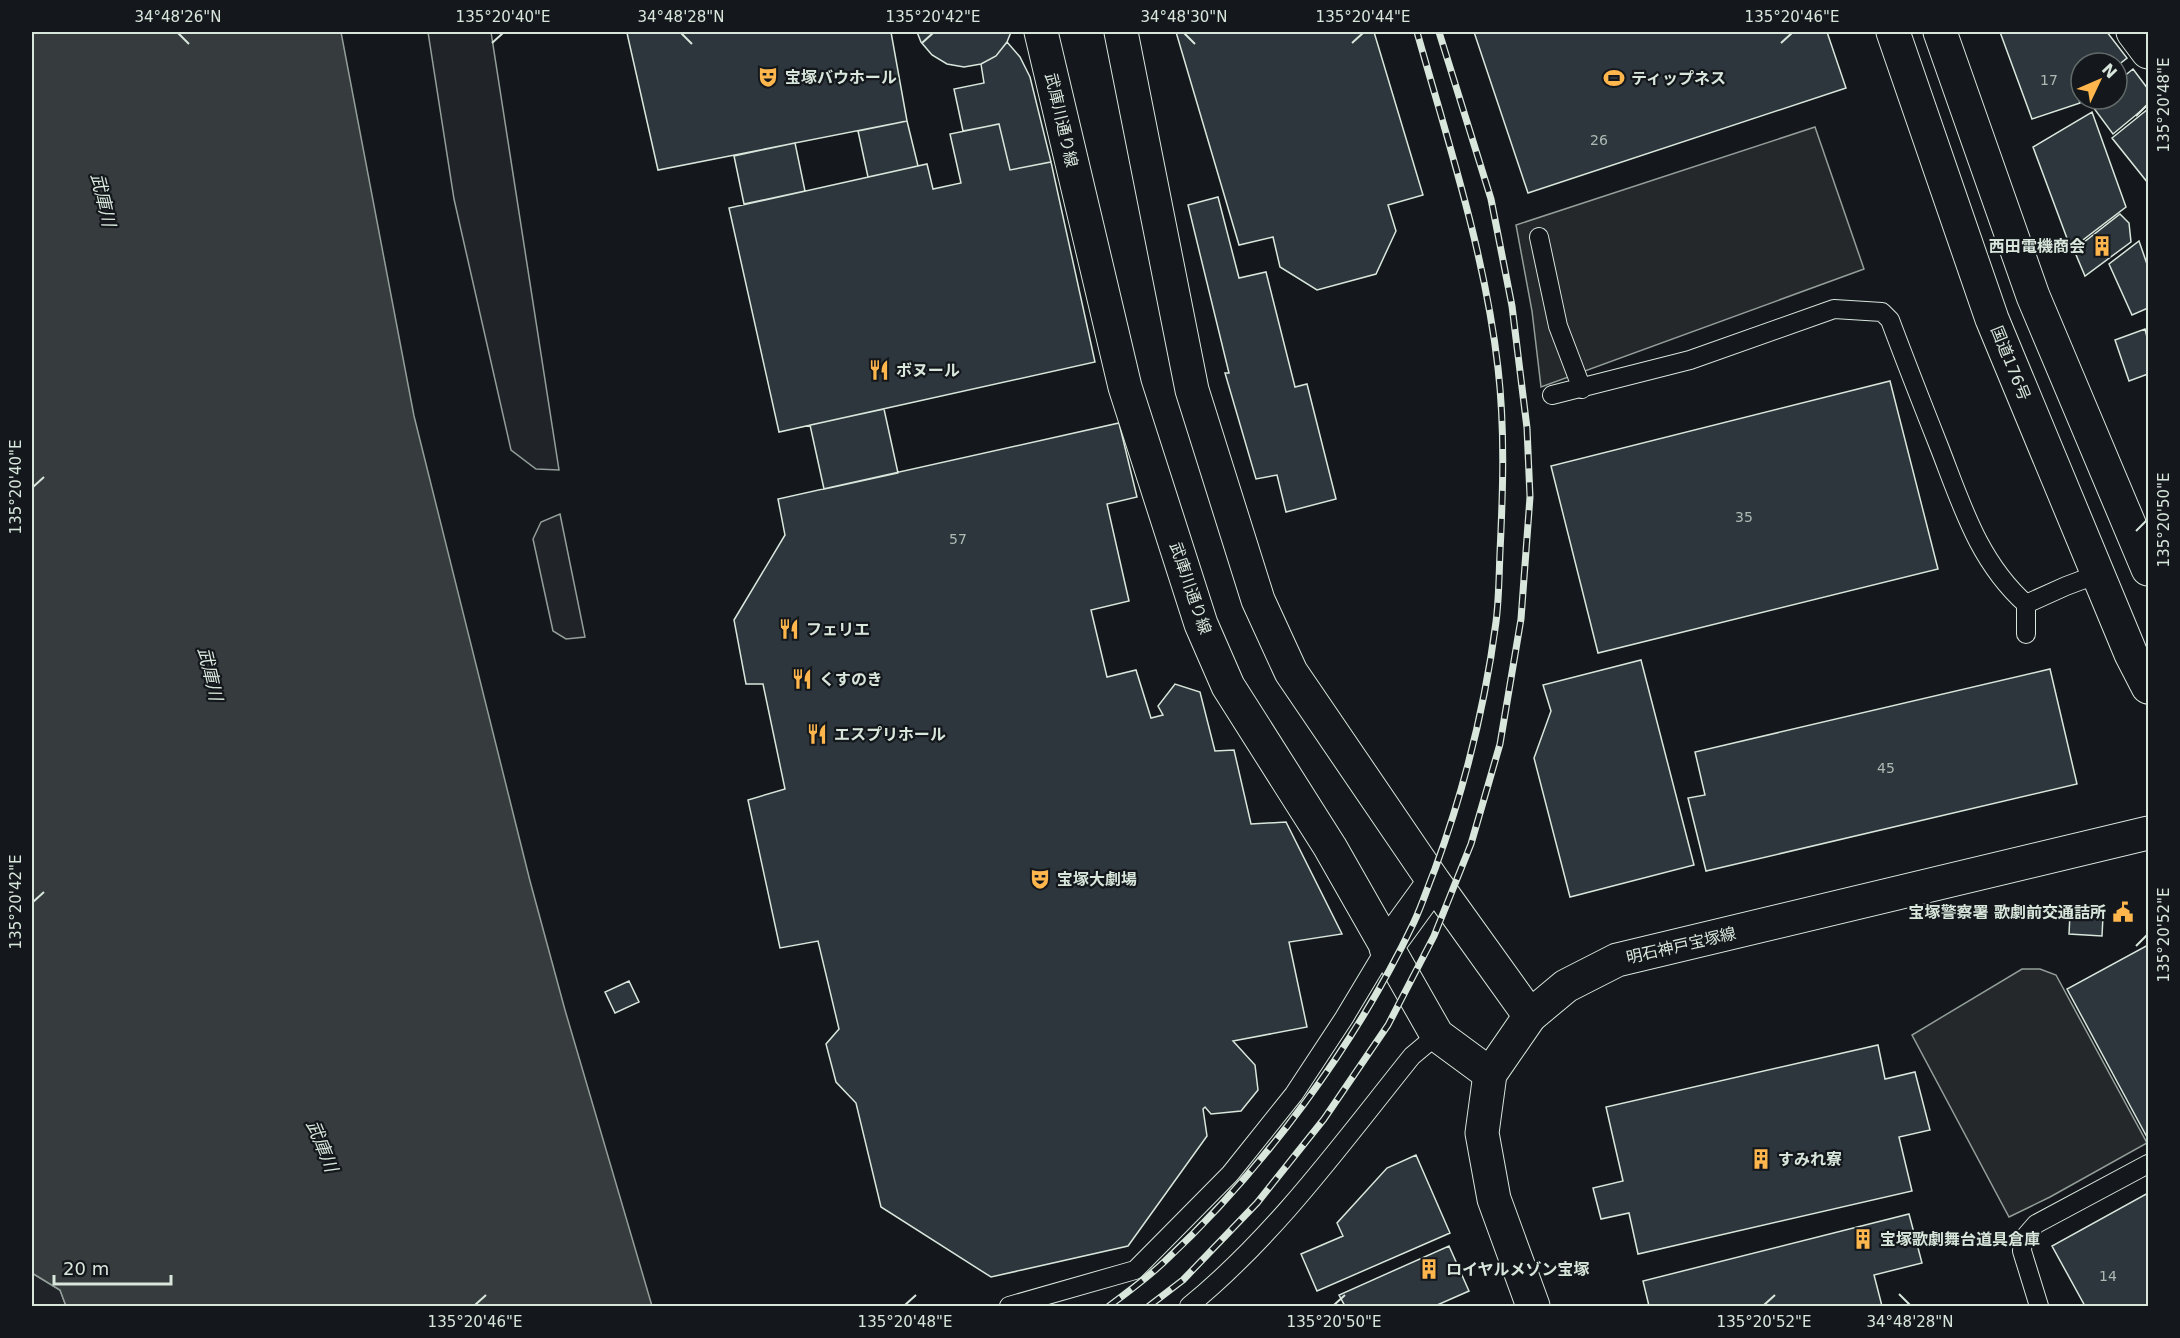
<svg xmlns="http://www.w3.org/2000/svg" width="2180" height="1338" font-family="'DejaVu Sans','Noto Sans JP',sans-serif">
<style>
.green{fill:#202428;stroke:#939e99;stroke-width:1.5}
.parking{fill:#24282b;stroke:#939e99;stroke-width:1.5}
.water{fill:#363b3e;stroke:#939e99;stroke-width:1.5}
.building{fill:#2c363c;stroke:#d8e6dc;stroke-width:1.5}
.lines{fill:none;stroke-linecap:round;stroke-linejoin:round}
.service-casing{stroke:#d8e6dc;stroke-width:20}
.minor-casing{stroke:#d8e6dc;stroke-width:35}
.primary-casing{stroke:#d8e6dc;stroke-width:35}
.trunk-casing{stroke:#d8e6dc;stroke-width:35}
.service{stroke:#14181c;stroke-width:18}
.minor{stroke:#14181c;stroke-width:33}
.primary{stroke:#14181c;stroke-width:33}
.trunk{stroke:#14181c;stroke-width:33}
.rail-casing{stroke:#d8e6dc;stroke-width:7}
.rail{stroke:#14181c;stroke-width:4.5;stroke-dasharray:14;stroke-linecap:butt}
.ticks{fill:none;stroke:#d8e6dc;stroke-width:2}
.labels{text-anchor:middle;stroke-width:4.5;stroke-linejoin:round;paint-order:stroke}
.number-label{font-size:14px;fill:#adbab4}
.poi-label{font-size:16px;font-weight:bold;fill:#d8e6dc;stroke:#14181c;text-anchor:start}
.street-label{font-size:16px;fill:#d8e6dc;stroke:#14181c}
.water-label{font-size:18px;font-style:italic;fill:#d8e6dc;stroke:#14181c}
.neatline{fill:none;stroke:#d8e6dc;stroke-width:2}
.ticks-label{font-size:15px;text-anchor:middle;fill:#d8e6dc}
</style>
<rect width="100%" height="100%" fill="#14181c"/>
<!-- green -->
<path class="green" d="M428,32H491L559,470L536,469L511,450L454,199Z
M560,514L585,637L566,639L553,631L533,539L541,522Z
M32,1273L60,1290L66,1306H32Z"/>
<!-- parking -->
<path class="parking" d="M1815,127L1864,269L1541,387L1532,311L1516,225Z
M2022,969H2040L2056,975L2147,1143L2050,1197L2009,1217L1912,1035Z"/>
<!-- water -->
<path class="water" d="M32,32H341L414,416L530,881L565,1010L652,1306H66L60,1290L32,1273Z"/>
<!-- building -->
<path class="building" d="M631,32H891L907,121L658,170L627,33Z
M917,32H1011L1007,42L996,56L981,64L964,67L947,64L932,55L921,42Z
M1176,32H1374L1423,195L1388,205L1396,231L1376,274L1317,290L1280,267L1273,237L1239,245Z
M1474,32H1827L1846,88L1528,193Z
M2000,32H2107L2127,58L2117,66V63H2081V94L2078,97L2080,103L2032,119Z
M1007,42L1020,57L1030,77L1051,162L1010,170L999,124L963,131L954,89L984,83L981,64L996,56Z
M2133,69L2148,89V105L2113,134L2090,103L2095,99H2117V82Z
M2148,109V183L2112,138Z
M2092,112L2126,207L2071,249L2033,147Z
M907,121L918,166L868,177L858,131Z
M999,124L1010,170L1051,162L1095,362L779,432L729,208L927,164L933,189L961,183L950,134Z
M795,143L805,191L744,204L734,156Z
M1218,197L1239,278L1266,272L1295,387L1307,384L1336,499L1286,512L1277,475L1256,479L1225,373H1229L1188,205Z
M2120,214L2129,223L2131,242L2085,276L2074,250Z
M2139,241L2148,267V308L2132,315L2109,264Z
M2145,329L2148,341V374L2129,381L2115,340Z
M1890,381L1938,569L1598,653L1551,466Z
M884,409L898,473L824,489L810,425Z
M1119,423L1137,497L1107,504L1129,601L1091,610L1107,677L1136,670L1151,718L1163,715L1158,706L1175,684L1200,692L1215,751L1234,750L1251,824L1286,822L1342,934L1289,942L1307,1027L1233,1041L1255,1065L1258,1090L1241,1111L1211,1114L1205,1107L1203,1109L1207,1136L1128,1246L991,1277L881,1207L856,1103L836,1082L826,1044L839,1029L818,941L780,948L748,800L785,789L763,684H746L734,620L785,535L778,499Z
M1641,660L1694,865L1570,897L1534,758L1551,711L1543,685Z
M2050,669L2077,784L1706,871L1688,798L1705,795L1695,752Z
M2070,914L2103,916L2102,936L2069,934Z
M2148,945V1139L2067,989Z
M629,981L639,1002L615,1013L605,992Z
M1878,1045L1885,1079L1915,1072L1930,1130L1899,1137L1912,1191L1638,1254L1629,1213L1601,1219L1593,1188L1623,1181L1606,1107Z
M1416,1155L1450,1233L1317,1291L1301,1254L1343,1236L1337,1223L1387,1168Z
M2148,1193V1306H2085L2052,1246Z
M1909,1214L1922,1263L1874,1275L1882,1306H1649L1643,1281Z
M1449,1246L1469,1291L1435,1306H1345L1339,1295Z"/>
<g class="lines">
<!-- service casing -->
<g class="service-casing">
<path id="service" d="M1539,237L1558,326L1582,389
M1552,395L1690,360L1834,309L1882,312L1890,320C1906,363 1923,406 1940,449C1962,506 1979,562 2026,604L2066,586L2098,574
M2026,634V604
M1009,1306L1135,1270L1230,1174L1294,1094L1344,1018L1386,948
M1189,1306C1276,1235 1342,1143 1412,1056L1437,1035
M2039,1306L2022,1251L2023,1239L2036,1224L2148,1164"/>
</g>
<!-- minor casing -->
<g class="minor-casing">
<path id="minor" d="M1041,32L1125,387L1201,624L1228,686L1330,847L1437,1035L1490,1074
M1121,32L1192,390L1258,600L1291,672L1434,882L1530,1016
M2133,32L2148,52
M1386,948L1434,882"/>
</g>
<!-- primary casing -->
<g class="primary-casing">
<path id="primary" d="M1533,1306L1494,1199L1482,1133L1490,1074L1530,1016L1566,986L1617,960L2148,833"/>
</g>
<!-- trunk casing -->
<g class="trunk-casing">
<path id="trunk" d="M1893,32L1992,319L2131,654L2148,687
M1940,32L2033,296L2148,569"/>
</g>
<!-- service -->
<use href="#service" class="service"/>
<!-- minor -->
<use href="#minor" class="minor"/>
<!-- primary -->
<use href="#primary" class="primary"/>
<!-- trunk -->
<use href="#trunk" class="trunk"/>
<!-- rail casing -->
<g class="rail-casing">
<path id="rail" d="M1109,1306C1128,1292 1147,1278 1164,1262C1264,1169 1356,1044 1414,922C1422,905 1428,886 1435,869C1464,790 1485,706 1496,622C1499,599 1499,575 1500,552C1503,490 1505,429 1498,368C1485,254 1448,142 1417,32
M1149,1306L1183,1280L1257,1203L1324,1119L1388,1025L1434,936L1471,844L1500,744L1521,619L1530,497L1527,428L1512,306L1491,199L1439,32"/>
</g>
<!-- rail -->
<use href="#rail" class="rail"/>
</g>
<!-- ticks -->
<path class="ticks" d="M178,33L189,44M681,33L692,44M1184,33L1195,44M492,43L503,33M922,43L933,33M1352,43L1363,33M1781,43L1792,33M2136,116L2147,105M33,487L44,477M2136,531L2147,520M33,902L44,892M2136,946L2147,935M1899,1294L1910,1305M475,1305L486,1295M905,1305L916,1295M1334,1305L1345,1295M1764,1305L1775,1295"/>
<!-- icons -->
<defs>
<g id="theatre-bare" transform="scale(1.62)"><path d="M-5-5.5Q0-4 5-5.5V0Q5 5 0 6Q-5 5-5 0ZM-3.3-2.5H-1v1.5H-3.3ZM1-2.5H3.3v1.5H1ZM-2.8 1Q0 5.5 2.8 1Z" fill="#ffb74d" stroke="#14181c" stroke-width="2.5" paint-order="stroke"/></g>
<g id="stadium-bare" transform="scale(1.62)"><path d="M0-5a6.5 5 0 1 0 0 10a6.5 5 0 1 0 0-10ZM-3.5-1.8h7v3.6h-7Z" fill="#ffb74d" stroke="#14181c" stroke-width="2.5" paint-order="stroke"/></g>
<g id="building-bare" transform="scale(1.62)"><path d="M-4-6H4V6H1V3H-1V6H-4ZM-2.5-4.3h1.7v1.8h-1.7ZM.8-4.3h1.7v1.8H.8ZM-2.5-1h1.7V.8h-1.7ZM.8-1h1.7V.8H.8Z" fill="#ffb74d" stroke="#14181c" stroke-width="2.5" paint-order="stroke"/></g>
<g id="restaurant-bare" transform="scale(1.62)"><path d="M-5-6h1v4h1v-4h1v4h1v-4h1v5L-1.5 .5V6h-2V.5L-5-1ZM5-6V6H3V1.5H1.5Q1.5-4 5-6Z" fill="#ffb74d" stroke="#14181c" stroke-width="2.5" paint-order="stroke"/></g>
<g id="civic-bare" transform="scale(1.62)"><path d="M-.6-6.5H3V-4.5H.6V-3L4-1V1h2V6H-6V1h2V-1L-.6-3ZM-1.2 2.5V6h2.4V2.5Z" fill="#ffb74d" stroke="#14181c" stroke-width="2.5" paint-order="stroke"/></g>
</defs>
<g fill-rule="evenodd">
<use href="#theatre-bare" x="768" y="77"/>
<use href="#stadium-bare" x="1614" y="78"/>
<use href="#building-bare" x="2102" y="246"/>
<use href="#restaurant-bare" x="879" y="370"/>
<use href="#restaurant-bare" x="789" y="629"/>
<use href="#restaurant-bare" x="802" y="679"/>
<use href="#restaurant-bare" x="817" y="734"/>
<use href="#theatre-bare" x="1040" y="879"/>
<use href="#civic-bare" x="2123" y="912"/>
<use href="#building-bare" x="1761" y="1159"/>
<use href="#building-bare" x="1863" y="1239"/>
<use href="#building-bare" x="1429" y="1269"/>
</g>
<g class="labels">
<!-- number labels -->
<g class="number-label">
<text x="2049" y="85">17</text>
<text x="1599" y="145">26</text>
<text x="1744" y="522">35</text>
<text x="958" y="544">57</text>
<text x="1886" y="773">45</text>
<text x="2108" y="1281">14</text>
</g>
<!-- poi labels -->
<g class="poi-label">
<text x="785" y="83">宝塚バウホール</text>
<text x="1631" y="84">ティップネス</text>
<text x="2085" y="252" text-anchor="end">西田電機商会</text>
<text x="896" y="376">ボヌール</text>
<text x="806" y="635">フェリエ</text>
<text x="819" y="685">くすのき</text>
<text x="834" y="740">エスプリホール</text>
<text x="1057" y="885">宝塚大劇場</text>
<text x="2106" y="918" text-anchor="end">宝塚警察署 歌劇前交通詰所</text>
<text x="1778" y="1165">すみれ寮</text>
<text x="1880" y="1245">宝塚歌劇舞台道具倉庫</text>
<text x="1446" y="1275">ロイヤルメゾン宝塚</text>
</g>
<!-- street labels -->
<g class="street-label">
<text transform="translate(1062 120) rotate(77)" y="6">武庫川通り線</text>
<text transform="translate(2011 363) rotate(68)" y="6">国道176号</text>
<text transform="translate(1191 588) rotate(71)" y="6">武庫川通り線</text>
<text transform="translate(1681 945) rotate(-13)" y="6">明石神戸宝塚線</text>
</g>
<!-- water labels -->
<g class="water-label">
<text transform="translate(103 200) rotate(77)" y="6">武庫川</text>
<text transform="translate(210 674) rotate(77)" y="6">武庫川</text>
<text transform="translate(322 1146) rotate(68)" y="6">武庫川</text>
</g>
</g>
<!-- border -->
<rect width="2180" height="1338" fill="none" stroke="#14181c" stroke-width="66"/>
<!-- north arrow -->
<g transform="translate(2099 81) rotate(46)"><circle r="28" fill="#14181c" stroke="#626a69" stroke-width="1.5"/>
<path d="M0-4.5L10 22L0 15L-10 22Z" fill="#ffb74d"/>
<text y="-9" font-size="16" font-weight="bold" text-anchor="middle" fill="#d8e6dc">N</text>
</g>
<!-- scale -->
<path d="M54 1275v9h117v-9" fill="none" stroke="#d8e6dc" stroke-width="3"/>
<text x="63" y="1275" font-size="18" fill="#d8e6dc" stroke="#14181c" stroke-width="4.5" paint-order="stroke">20 m</text>
<rect x="33" y="33" width="2114" height="1272" class="neatline"/>
<g class="ticks-label">
<text x="178" y="22">34°48'26"N</text>
<text x="503" y="22">135°20'40"E</text>
<text x="681" y="22">34°48'28"N</text>
<text x="933" y="22">135°20'42"E</text>
<text x="1184" y="22">34°48'30"N</text>
<text x="1363" y="22">135°20'44"E</text>
<text x="1792" y="22">135°20'46"E</text>
<text transform="translate(2164 105) rotate(-90)" y="5">135°20'48"E</text>
<text transform="translate(16 487) rotate(-90)" y="5">135°20'40"E</text>
<text transform="translate(2164 520) rotate(-90)" y="5">135°20'50"E</text>
<text transform="translate(16 902) rotate(-90)" y="5">135°20'42"E</text>
<text transform="translate(2164 935) rotate(-90)" y="5">135°20'52"E</text>
<text x="475" y="1327">135°20'46"E</text>
<text x="905" y="1327">135°20'48"E</text>
<text x="1334" y="1327">135°20'50"E</text>
<text x="1764" y="1327">135°20'52"E</text>
<text x="1910" y="1327">34°48'28"N</text>
</g>
</svg>
